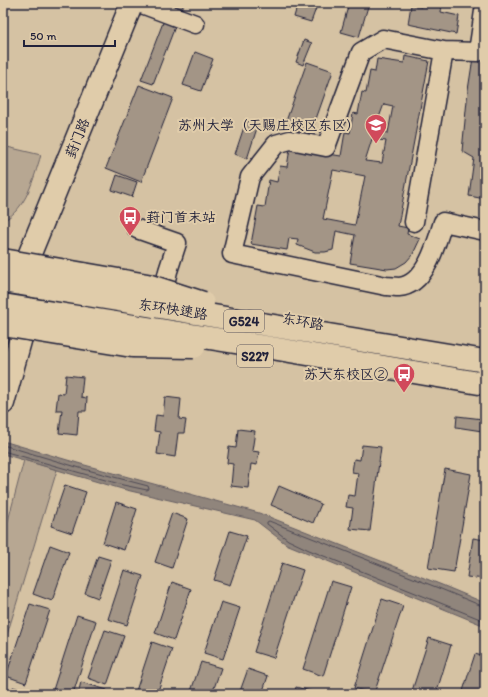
<svg xmlns="http://www.w3.org/2000/svg" width="488" height="697" font-family="Itim,'LXGW WenKai TC',sans-serif">
<style>
.green{fill:#b7a792;stroke:#6c6466}
.water{fill:#90857c;stroke:#645d62}
.lines{fill:none;stroke-linecap:round;stroke-linejoin:round}
.shore{stroke:#4e4a55;stroke-width:1}
.building{fill:#a39586;stroke:#22223b;fill-rule:evenodd}
.minor-casing{stroke:#22223b;stroke-width:21}
.major-casing{stroke:#22223b;stroke-width:25}
.minor{stroke:#e0ccaa;stroke-width:18}
.major{stroke:#e0ccaa;stroke-width:22}
.highway-bridge-casing{stroke:#22223b;stroke-width:25;stroke-linecap:butt}
.highway-bridge{stroke:#e0ccaa;stroke-width:22}
.labels{text-anchor:middle;stroke-width:4;stroke-linejoin:round;paint-order:stroke}
.shield{fill:#e0ccaa;stroke:#5b555c;stroke-width:1}
.shield-label{font-size:13px;font-weight:bold;fill:#22223b}
.poi-label{font-size:14px;fill:#22223b;stroke:#e0ccaa;text-anchor:end}
.street-label{font-size:14px;fill:#22223b;stroke:#e0ccaa}
</style>
<rect width="100%" height="100%" fill="#d5c2a3"/>
<filter id="ink" filterUnits="userSpaceOnUse"><feTurbulence type="fractalNoise" baseFrequency=".025" numOctaves="2"/><feDisplacementMap in="SourceGraphic" scale="8" xChannelSelector="R" yChannelSelector="G"/><feConvolveMatrix kernelMatrix="1 2 1 2 8 2 1 2 1" color-interpolation-filters="sRGB"/></filter>
<g filter="url(#ink)">
<!-- green -->
<path class="green" d="M3,146L41,155C33,180 27,208 3,221Z
M24,460L57,470L3,648V540Z"/>
<!-- water -->
<path class="water" d="M3,441L81,464L259,513L442,585L485,603V626L308,553L286,544L255,520L122,489L3,454Z"/>
<g class="lines">
<!-- shore -->
<path class="shore" d="M3,445L80,468L148,486L149,489L147,490L123,485L3,451
M485,607L482,606L441,589L269,521L267,522V524L288,540L309,550L485,621"/>
</g>
<!-- building -->
<path class="building" d="M170,3H184L182,9L169,5Z
M298,3H318L311,22L294,17Z
M349,3H369L359,37L341,32Z
M422,3H442L441,12L459,16L456,34L408,24L411,5L421,7Z
M164,20L176,24L153,84L141,80Z
M304,40L312,43L303,65L296,62Z
M195,52L213,59L201,91L183,85Z
M405,56L429,61L398,226L408,228L407,234L420,239L413,254L406,262L396,268L387,269L350,263L355,235L336,231L333,250L325,252H315L297,245L298,239L289,238L287,250L251,244L258,206L265,207L269,180L277,182L280,166L287,167L290,148L341,156L345,132L350,133L353,113L358,114L362,92L366,93L370,71L375,72L377,59L404,63ZM384,104L393,106L388,133L374,131ZM372,139L386,141L382,163L365,161ZM333,170L365,176L355,225L323,219Z
M473,58L485,60V138L480,166L485,167V199L469,196L474,158L462,151L468,90Z
M307,62L333,71L311,133L285,124Z
M139,85L173,98L141,182L106,168Z
M246,121L258,125L247,159L235,154Z
M117,175L137,182L132,197L112,190Z
M66,375L83,377L81,397L87,398L86,411H79L77,435L59,433L62,410H56L58,393L64,394Z
M165,397L181,399L179,419L186,420L184,433H178L175,457L157,454L160,432L154,431L156,415L163,416Z
M457,416L483,419L482,431L456,427Z
M238,429L255,431L252,451L259,452L257,465L251,464L248,488L231,486L233,464L227,463L229,447L236,448Z
M362,445L381,447L370,531L350,529L353,508L346,507L348,495L355,496L358,473L352,472L354,459L360,460Z
M445,469L471,474L454,572L428,568Z
M65,485L86,492L72,533L51,526Z
M279,486L321,504L313,523L271,505Z
M116,502L137,509L124,550L103,543Z
M172,513L188,519L172,568L155,562Z
M230,531L247,536L230,585L214,580Z
M473,538L485,540V579L467,577Z
M50,545L69,552L52,601L33,594Z
M98,556L111,560L98,598L85,593Z
M282,563L303,570L274,658L254,652Z
M124,570L143,576L127,625L108,619Z
M331,581L351,587L323,676L303,669Z
M172,582L191,589L174,640L155,633Z
M382,599L403,606L374,694H373L354,688Z
M221,602L240,608L223,659L204,653Z
M30,604L50,610L26,683L6,676Z
M77,615L96,621L73,694H65L53,690Z
M105,630L124,636L107,685L88,678Z
M429,638L451,645L436,694H411Z
M152,642L172,649L157,694H135Z
M475,654L485,657V694H462Z
M201,662L221,668L212,694H190Z
M248,669L268,676L262,694H239Z
M81,682L107,690L105,694H78Z
M13,687L32,693L31,694H10Z
M296,687L317,693L316,694H294Z"/>
<g class="lines">
<!-- minor casing -->
<g class="minor-casing">
<path id="minor" d="M139,3L195,24
M485,4L478,52L444,51L383,39L361,52L326,147L290,140L276,144L250,177L232,254L386,286C390,286 395,287 399,287C426,285 437,242 443,222L485,231
M414,222L444,51
M137,229L177,243L168,271L162,297"/>
</g>
<!-- major casing -->
<g class="major-casing">
<path id="major" d="M3,312L22,273L132,3
M3,403L26,319L25,310"/>
</g>
<!-- minor -->
<use href="#minor" class="minor"/>
<!-- major -->
<use href="#major" class="major"/>
<!-- highway-bridge casing -->
<g class="highway-bridge-casing">
<path id="highway-bridge" d="M3,260L147,285L203,303
M3,281L485,361
M3,305L266,347L485,384
M3,325L132,346L194,347"/>
</g>
<!-- highway-bridge -->
<use href="#highway-bridge" class="highway-bridge"/>
</g>
</g>
<!-- icons -->
<defs>
<g id="university-pin" transform="scale(1.15)"><path d="M0 17L-7.5 6A9.5 9.5 0 1 1 7.5 6Z" fill="#d1495b" stroke="#e0ccaa"/><path d="M0-5L7-2L0 1L-7-2ZM-4 1L0 2.5L4 1V4Q0 6-4 4Z" fill="#fff"/></g>
<g id="bus-pin" transform="scale(1.15)"><path d="M0 17L-7.5 6A9.5 9.5 0 1 1 7.5 6Z" fill="#d1495b" stroke="#e0ccaa"/><path d="M-5-6H5V4H4V6H2V4H-2V6H-4V4H-5ZM-3.5-4V0h7V-4ZM-3.5 1.2v1.5H-2V1.2ZM2 1.2v1.5H3.5V1.2Z" fill="#fff"/></g>
</defs>
<g fill-rule="evenodd">
<use href="#university-pin" x="376" y="125"/>
<use href="#bus-pin" x="130" y="217"/>
<use href="#bus-pin" x="404" y="374"/>
</g>
<g class="labels">
<!-- shield labels -->
<g class="shield">
<rect x="224" y="310" width="40" height="22" rx="3"/>
<rect x="237" y="345" width="36" height="22" rx="3"/>
</g>
<g class="shield-label">
<text x="244" y="326">G524</text>
<text x="255" y="361">S227</text>
</g>
<!-- poi labels -->
<g class="poi-label">
<text x="360" y="130">苏州大学（天赐庄校区东区）</text>
<text x="146" y="222" text-anchor="start">葑门首末站</text>
<text x="388" y="379">苏大东校区②</text>
</g>
<!-- street labels -->
<g class="street-label">
<text transform="translate(77 138) rotate(-68)" y="5">葑门路</text>
<text transform="translate(173 309) rotate(9)" y="5">东环快速路</text>
<text transform="translate(303 321) rotate(10)" y="5">东环路</text>
</g>
</g>
<!-- margin -->
<rect width="488" height="697" fill="none" stroke="#e0ccaa" stroke-width="16"/>
<rect x="8" y="8" width="472" height="681" fill="none" stroke="#22223b" stroke-width="1.5" filter="url(#ink)"/>
<!-- scale -->
<path d="M24 40v6h91v-6" fill="none" stroke="#22223b" stroke-width="2"/>
<text x="30" y="40" font-size="12" fill="#22223b" stroke="#e0ccaa" stroke-width="3" paint-order="stroke">50 m</text>
</svg>
